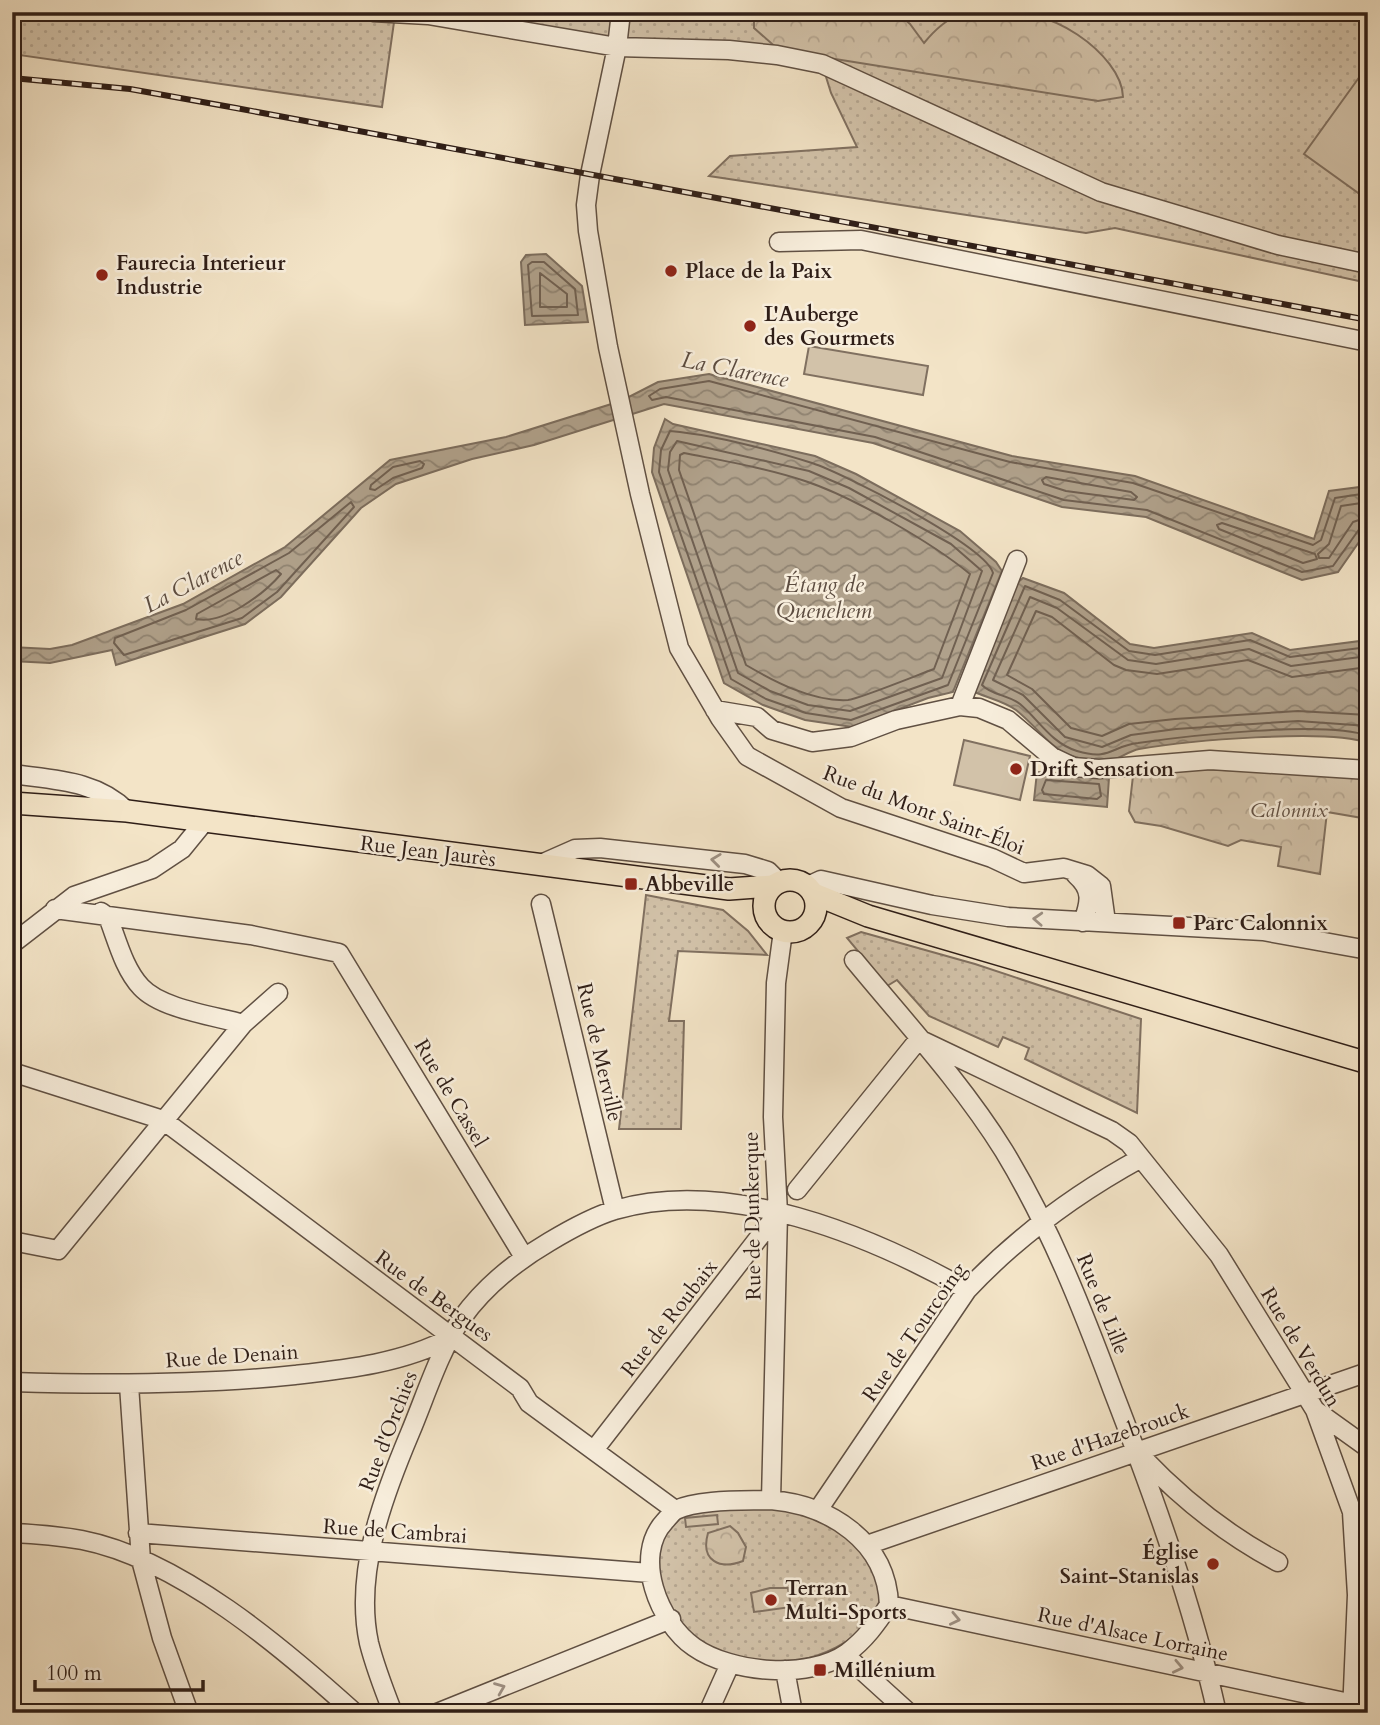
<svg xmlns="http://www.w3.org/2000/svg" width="1380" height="1725" font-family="Cardo,serif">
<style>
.grass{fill:url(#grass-dots);stroke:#807060;stroke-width:2}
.forest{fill:url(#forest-crowns);stroke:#807060;stroke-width:2}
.pitch{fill:#d2c2a9;stroke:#807060;stroke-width:2}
.water{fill:url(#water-waves);stroke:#7c6d5d;stroke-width:2}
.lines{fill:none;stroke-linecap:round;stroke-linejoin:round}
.shore{stroke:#706051;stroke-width:2}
.minor-casing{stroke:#605043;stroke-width:21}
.major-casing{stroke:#2f1e17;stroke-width:24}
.minor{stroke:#f7eddb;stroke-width:18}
.major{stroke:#f3e4c7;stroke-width:21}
.rail-casing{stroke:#2f1e17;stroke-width:6}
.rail{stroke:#f7eddb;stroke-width:3.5;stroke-dasharray:10;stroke-linecap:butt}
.oneway{stroke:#9d9083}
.poi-dot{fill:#8f2418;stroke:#f7eddb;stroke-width:2.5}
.labels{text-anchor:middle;stroke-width:5;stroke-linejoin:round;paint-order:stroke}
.poi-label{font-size:21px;font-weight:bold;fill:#2f1e17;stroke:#f7eddb;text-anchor:start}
.street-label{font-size:21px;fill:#2f1e17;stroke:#f7eddb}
.park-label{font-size:21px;font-style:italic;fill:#604f43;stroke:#f7eddb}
.water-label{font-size:23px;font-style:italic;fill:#5c4c40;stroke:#f7eddb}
</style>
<defs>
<pattern id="grass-dots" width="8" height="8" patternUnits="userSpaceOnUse" patternTransform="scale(1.75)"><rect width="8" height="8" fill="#d2c2a9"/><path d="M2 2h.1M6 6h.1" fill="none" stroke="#b5a691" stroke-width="1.8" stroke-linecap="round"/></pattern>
<pattern id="forest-crowns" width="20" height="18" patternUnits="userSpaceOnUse" patternTransform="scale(1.75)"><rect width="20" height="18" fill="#d2c2a9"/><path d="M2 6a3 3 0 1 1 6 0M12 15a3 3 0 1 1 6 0" fill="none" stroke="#b5a691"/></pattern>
<pattern id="water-waves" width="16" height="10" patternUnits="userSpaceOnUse" patternTransform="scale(1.75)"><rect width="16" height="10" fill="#b0a18b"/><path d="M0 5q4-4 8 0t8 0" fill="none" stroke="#908371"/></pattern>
</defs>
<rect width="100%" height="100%" fill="#f3e4c7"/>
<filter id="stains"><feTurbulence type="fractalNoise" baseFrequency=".00286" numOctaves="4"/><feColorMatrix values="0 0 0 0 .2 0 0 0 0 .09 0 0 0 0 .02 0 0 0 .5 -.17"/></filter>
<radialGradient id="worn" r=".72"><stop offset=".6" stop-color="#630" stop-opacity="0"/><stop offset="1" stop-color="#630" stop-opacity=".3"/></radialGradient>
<!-- grass -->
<path class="grass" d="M12,12H1368V283L1115,228L1086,233L709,176L730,156L857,147L831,93L822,64L395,15L382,107L12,54Z
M646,895L723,910L748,931L767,955L678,951L669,1021H684L681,1129H619Z
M861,932L975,964L1141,1019L1137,1113L1025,1059L1029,1048L1003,1037L998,1047L929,1016L897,980L887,986L847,938Z
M733,1506C755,1507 785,1504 807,1511C828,1518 853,1538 864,1556C869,1563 876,1571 879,1579C883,1593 879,1608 871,1619C834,1666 753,1677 702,1645C685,1634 673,1617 664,1600C657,1586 657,1564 654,1548L678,1513Z"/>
<!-- forest -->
<path class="forest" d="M754,12H896L910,24L924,43C948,14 963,9 1000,17C1043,0 1122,54 1123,97L1098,101L779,50L754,28Z
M1193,769L1368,775V819L1327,812L1320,874L1278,866L1281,847L1241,840L1228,846L1161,826L1135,822L1129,811L1133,776Z
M730,1526L738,1533L746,1547L743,1561C720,1570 700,1561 708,1533Z"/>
<!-- pitch -->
<path class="pitch" d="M1368,65V200L1304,154Z
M809,346L928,366L923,395L804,374Z
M964,740L1030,756L1020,800L954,785Z
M717,1515L718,1524L686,1527L685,1518Z
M770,1588H788L791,1607L754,1612L751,1593Z"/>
<!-- water -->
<path class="water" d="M546,254L582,286L588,322L525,325L521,262L526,255Z
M709,374L1012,456L1135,476L1314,539L1329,491L1368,486V529L1338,572L1302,580L1146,517L1062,507L873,443L664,404L534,445L472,459L396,484L361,508L281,597L245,624L116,665L112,650L50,663L12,661V647L50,649L72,645L183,604L285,547L390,460L506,437L621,401L658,382Z
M665,419L673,424L815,456L856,474L960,531L996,562L1002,571L953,692L928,698L852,727L805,720L763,705L724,683L652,472L654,448Z
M1023,578L1064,593L1130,644L1154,648L1252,633L1290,650L1368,640V743C1328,728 1185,741 1139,749C1125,752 1114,764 1099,762C1050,756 1049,737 1016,710C1004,701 985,697 972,691L1017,583Z
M1037,772L1109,778L1107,807L1034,800Z"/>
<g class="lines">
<!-- shore -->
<path class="shore" d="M532,262H544L575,289L578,315L532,316L528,265Z
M540,273L567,294V307H540Z
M670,431C716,435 767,449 812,463C843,473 986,546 993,573L948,685L851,720L806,713L766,699L731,679L659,472L661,450Z
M677,441L809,471L849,488L951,544L982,571L942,678L850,711L808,705L770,691L738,673L668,470L670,452Z
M684,453C724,461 766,468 805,481C853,497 931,542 970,574L934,669C920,674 859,699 848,700C813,702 775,682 746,665L679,470L680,455Z
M420,461L424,464L422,468L393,478L375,490L370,489L371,485L393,467Z
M1046,477L1131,492L1137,497L1134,500L1066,491L1044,484L1042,480Z
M1368,493L1335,498L1321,540L1313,545L1133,483L1010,462L709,381L660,389L649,396L652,400L666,397L875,437L1064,500L1147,510L1302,572L1333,566L1360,528L1368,526
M351,502L354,507L277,592L242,618L124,655L114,643L115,638L186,610L289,553Z
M1368,502L1341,506L1329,544L1318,554L1319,558H1329L1353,522L1368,517
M1222,523L1315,554L1317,559L1303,563L1219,529L1217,525Z
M276,570L281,574C264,594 223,625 196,619L197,614Z
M1368,647L1290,657L1250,640L1155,655L1129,651L1060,600L1025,586L982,685C991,695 1009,695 1020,704C1039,720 1051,743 1077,751C1111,761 1111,746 1138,743C1186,736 1326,720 1368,736
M1368,656L1291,666L1249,649L1156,664L1128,660L1057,608L1030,597L993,680L1023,695L1065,737L1102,747L1131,735L1176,729L1298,721L1368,726
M1368,667L1292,677L1248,660L1157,674L1126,670L1114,665L1052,617L1036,611L1007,675L1032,689L1071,728L1102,736L1129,724L1175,719L1298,711L1368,715
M1046,780L1099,784L1101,796L1097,799L1044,794L1042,790Z"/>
<!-- minor casing -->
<g class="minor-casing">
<path id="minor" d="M373,12L428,15L617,47L729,50L777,55L822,64L1101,192L1278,245L1368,264
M621,12L617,47L590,175L586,205L588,231L608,347L640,494L679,648L720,718L747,756L841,808L992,858L1024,873L1064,868L1087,875L1101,886L1106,922
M779,242L861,240L1368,342
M960,706L1017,560
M715,710L757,717L772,730L812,742L851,737L896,720L960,706L979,708L1008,720L1052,757L1073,767L1099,769L1210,760L1368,770
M12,774C54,780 96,780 127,811
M541,864L575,849L600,848L745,864L768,871L779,882
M1076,875C1093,890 1090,902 1083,922
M808,886L821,880L932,905L1008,917L1263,931L1368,950
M541,904L615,1210
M55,909L251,935L339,953L524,1257
M101,912L108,917C117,940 124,969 141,987C161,1009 215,1016 243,1024
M12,944L74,896L152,869L182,849L204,822
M854,960C905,1022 961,1082 1004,1151C1050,1227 1082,1308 1113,1391C1154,1497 1192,1602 1217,1713
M12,1072L163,1120L520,1388L529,1403L675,1510
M797,1190L919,1039L1112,1131L1129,1143L1219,1255L1315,1410L1352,1512L1357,1595L1352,1713
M12,1241L58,1250L243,1024L278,993
M12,1382C107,1385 201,1385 295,1375C348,1369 403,1363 450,1338
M129,1385L141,1560L162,1638L189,1713
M1315,1410L1368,1448
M594,1450L778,1213
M1142,1457C1183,1500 1225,1534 1278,1562
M771,1500C829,1505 887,1541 889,1605C877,1623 865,1640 847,1653C809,1680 731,1673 694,1647C659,1623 632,1556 665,1521C668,1518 672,1512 676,1510C698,1499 746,1501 771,1500Z
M771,1500L778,1213L773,1117L776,983L783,931
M818,1510L967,1290C1017,1237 1077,1193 1141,1158
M12,1533C35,1534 59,1536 82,1540C179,1559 283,1648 355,1713
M138,1533L650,1573
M867,1545L1368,1372
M889,1605L1368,1707
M845,1655L909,1713
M785,1670L793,1713
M393,1713C384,1690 375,1667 369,1643C354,1573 383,1497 410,1433C426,1395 439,1352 462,1318C485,1286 515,1262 549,1242C569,1230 592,1217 615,1210C729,1177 869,1235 967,1290
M437,1713L671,1619
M708,1713L730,1664"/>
</g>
<!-- major casing -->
<g class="major-casing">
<path id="major" d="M12,803L127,811L729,889L772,886
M764 906a26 26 0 1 1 52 0a26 26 0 1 1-52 0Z
M814,894L868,916L1368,1063"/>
</g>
<!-- minor -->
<use href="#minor" class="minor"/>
<!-- major -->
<use href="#major" class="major"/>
<!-- rail casing -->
<g class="rail-casing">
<path id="rail" d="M12,78L130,89L236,108L1368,320"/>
</g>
<!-- rail -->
<use href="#rail" class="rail"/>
</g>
<!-- one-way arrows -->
<defs><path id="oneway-chevron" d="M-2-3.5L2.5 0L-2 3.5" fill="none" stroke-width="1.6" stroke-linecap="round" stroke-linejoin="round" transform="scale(1.75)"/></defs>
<g class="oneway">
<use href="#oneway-chevron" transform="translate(716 860) rotate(-173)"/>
<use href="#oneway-chevron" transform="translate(1038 919) rotate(-177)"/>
<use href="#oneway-chevron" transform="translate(955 1619) rotate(12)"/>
<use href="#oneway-chevron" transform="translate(1178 1667) rotate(12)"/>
<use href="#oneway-chevron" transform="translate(500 1688) rotate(-22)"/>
</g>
<!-- markers -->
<g class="poi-dot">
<circle cx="671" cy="271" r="7"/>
<circle cx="102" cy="275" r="7"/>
<circle cx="750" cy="326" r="7"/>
<circle cx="1016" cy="769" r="7"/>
<rect x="624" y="877" width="14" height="14" rx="3.5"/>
<rect x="1172" y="916" width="14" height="14" rx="3.5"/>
<circle cx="1213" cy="1564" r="7"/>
<circle cx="771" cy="1600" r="7"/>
<rect x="813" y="1663" width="14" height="14" rx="3.5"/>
</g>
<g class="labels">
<!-- poi labels -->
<g class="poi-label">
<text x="116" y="270">Faurecia Interieur<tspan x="116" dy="24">Industrie</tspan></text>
<text x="685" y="278">Place de la Paix</text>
<text x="764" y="321">L'Auberge<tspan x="764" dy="24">des Gourmets</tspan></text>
<text x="1030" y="776">Drift Sensation</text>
<text x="645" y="891">Abbeville</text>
<text x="1193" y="930">Parc Calonnix</text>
<text x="1199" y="1559" text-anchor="end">Église<tspan x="1199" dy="24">Saint-Stanislas</tspan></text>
<text x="785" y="1595">Terran<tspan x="785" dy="24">Multi-Sports</tspan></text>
<text x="834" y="1677">Millénium</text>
</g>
<!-- street labels -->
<g class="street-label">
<text transform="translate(924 810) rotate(21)" y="7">Rue du Mont Saint-Éloi</text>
<text transform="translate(428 851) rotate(7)" y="7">Rue Jean Jaurès</text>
<text transform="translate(600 1052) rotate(77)" y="7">Rue de Merville</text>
<text transform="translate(451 1093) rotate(59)" y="7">Rue de Cassel</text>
<text transform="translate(752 1216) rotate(-91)" y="7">Rue de Dunkerque</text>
<text transform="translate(434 1296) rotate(36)" y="7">Rue de Bergues</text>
<text transform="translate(1103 1304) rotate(68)" y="7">Rue de Lille</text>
<text transform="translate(669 1318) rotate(-52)" y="7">Rue de Roubaix</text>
<text transform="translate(914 1332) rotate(-55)" y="7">Rue de Tourcoing</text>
<text transform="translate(1301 1347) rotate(59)" y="7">Rue de Verdun</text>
<text transform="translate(232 1356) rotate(-4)" y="7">Rue de Denain</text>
<text transform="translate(388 1431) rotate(-69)" y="7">Rue d'Orchies</text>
<text transform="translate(1110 1437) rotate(-19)" y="7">Rue d'Hazebrouck</text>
<text transform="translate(395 1531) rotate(4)" y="7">Rue de Cambrai</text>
<text transform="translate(1133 1634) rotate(12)" y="7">Rue d'Alsace Lorraine</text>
</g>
<!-- park labels -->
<g class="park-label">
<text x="1289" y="817">Calonnix</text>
</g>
<!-- water labels -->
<g class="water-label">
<text transform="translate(735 369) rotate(11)" y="8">La Clarence</text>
<text transform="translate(193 581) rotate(-28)" y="8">La Clarence</text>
<text x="824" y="592">Étang de<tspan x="824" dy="26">Quenehem</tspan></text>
</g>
</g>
<!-- margin -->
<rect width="1380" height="1725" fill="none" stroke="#f3e4c7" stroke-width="42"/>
<rect x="14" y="14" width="1352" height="1697" fill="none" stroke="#2f1e17" stroke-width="3.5"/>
<rect x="21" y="21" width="1338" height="1683" fill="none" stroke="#2f1e17" stroke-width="2"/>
<!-- scale -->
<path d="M35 1680v10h168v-10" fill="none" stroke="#2f1e17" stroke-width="3.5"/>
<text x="46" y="1680" font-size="21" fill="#2f1e17" stroke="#f7eddb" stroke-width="5" paint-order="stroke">100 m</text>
<rect width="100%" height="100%" filter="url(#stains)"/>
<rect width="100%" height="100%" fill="url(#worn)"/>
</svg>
